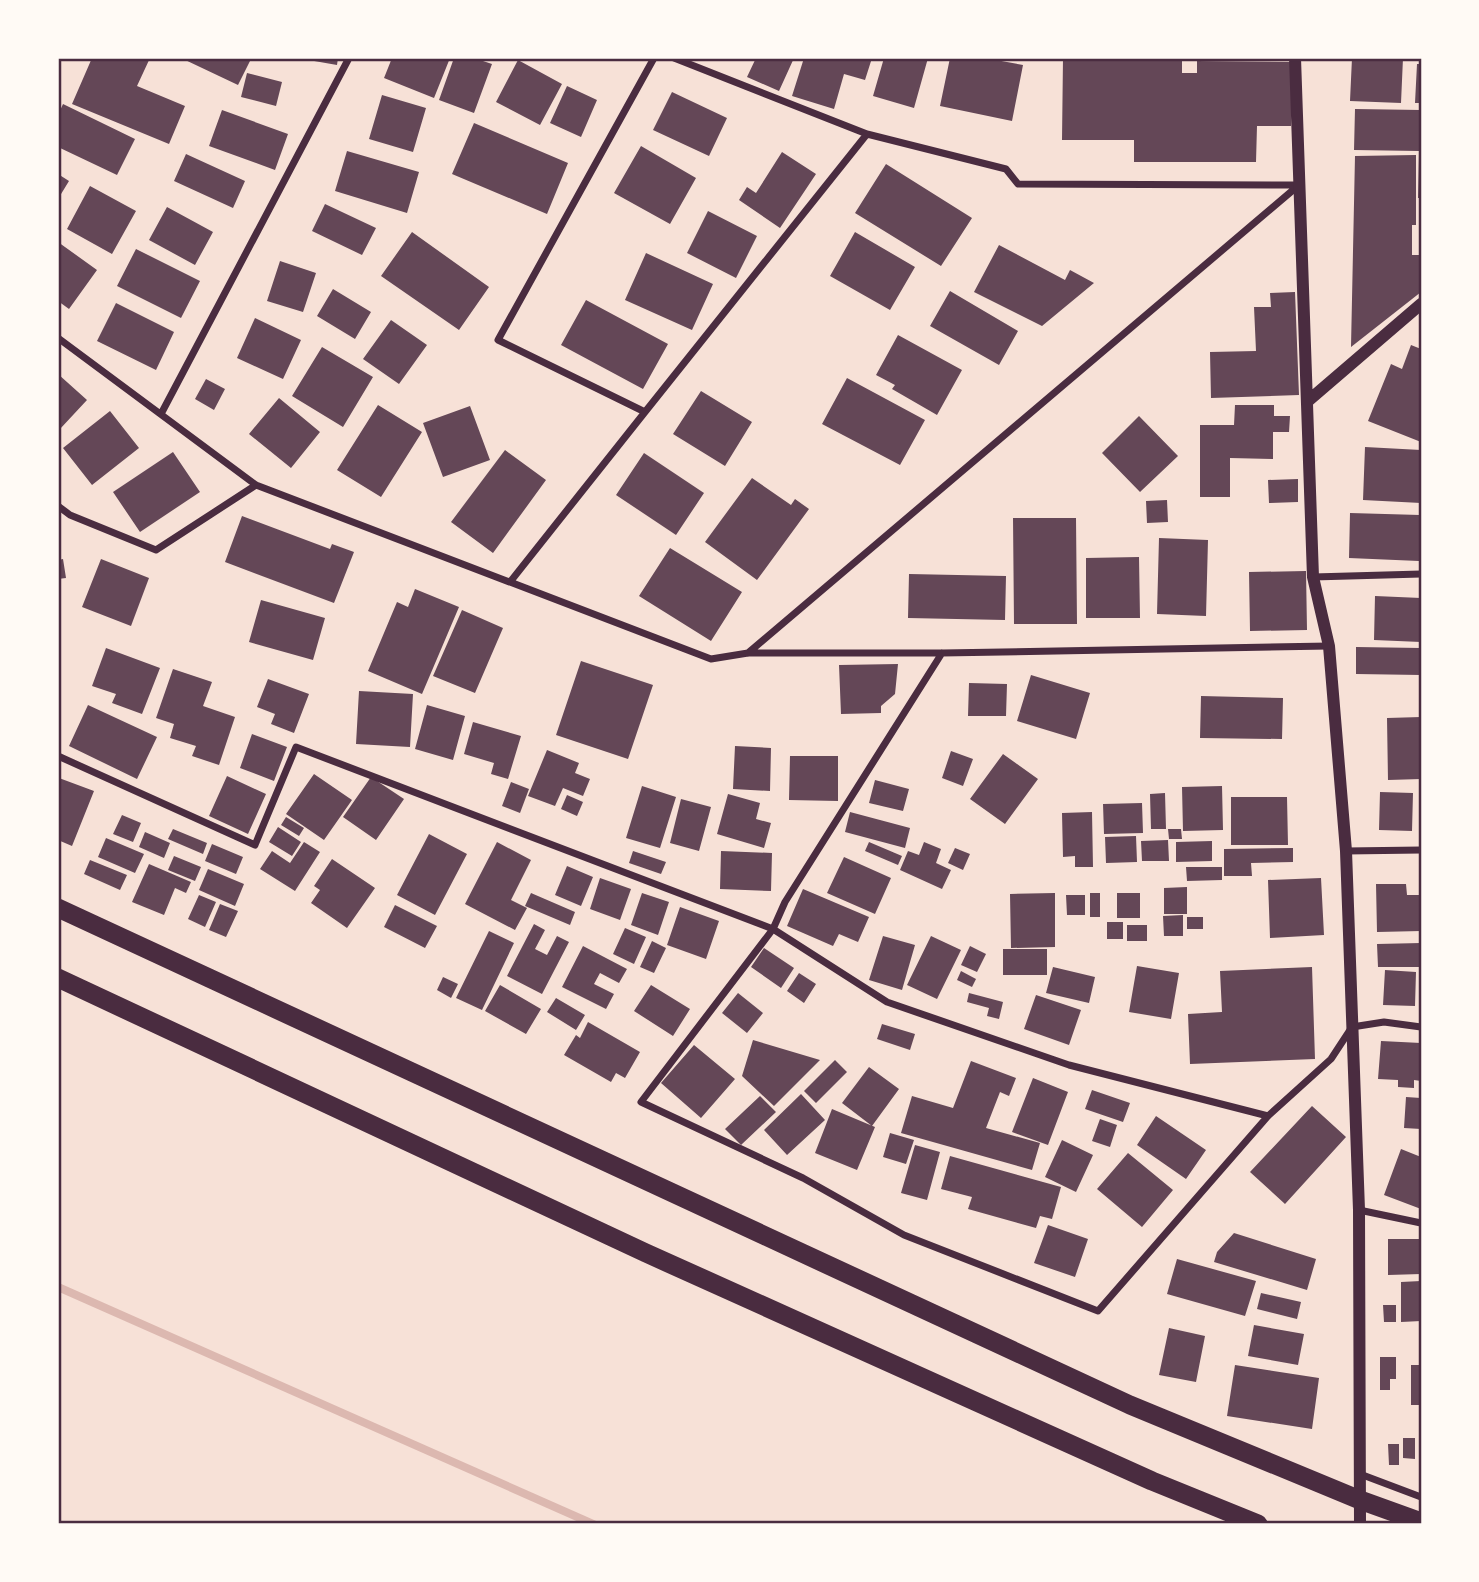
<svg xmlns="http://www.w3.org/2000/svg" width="1479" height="1582" font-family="Arial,sans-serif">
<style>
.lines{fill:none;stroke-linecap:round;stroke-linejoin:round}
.stream{stroke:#dcb8b0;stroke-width:8}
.building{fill:#644757}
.minor{stroke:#4a2c40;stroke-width:7}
.tertiary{stroke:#4a2c40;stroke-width:12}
.trunk{stroke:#4a2c40;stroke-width:19}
.neatline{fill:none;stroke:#4a2c40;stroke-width:2.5}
</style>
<rect width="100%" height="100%" fill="#f7e1d7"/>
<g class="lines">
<!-- stream -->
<path class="stream" d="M58,1287L593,1524"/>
</g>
<!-- building -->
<path class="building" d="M92,58H150L137,86L185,106L169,144L72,104Z
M181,58H247L251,59L238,85Z
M297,58H338L337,65Z
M392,58H450L434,98L384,78Z
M454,58H474L492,64L474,113L439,100Z
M756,58H794L779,91L747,77Z
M804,58H872L865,80L844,74L834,109L792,96Z
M884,58H928L914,108L873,96Z
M950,58H985L1023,65L1012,121L940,106Z
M1063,58H1182V73H1197V61L1292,62L1291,126H1257L1256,162H1134V140H1062Z
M1352,58H1403L1401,103L1350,101Z
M518,60L562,84L540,125L496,102Z
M1417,64H1421V103H1415Z
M247,73L282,82L276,106L241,97Z
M567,86L597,100L581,137L550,123Z
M672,92L727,118L709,156L653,130Z
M382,95L426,108L413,152L369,139Z
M63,104L135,139L117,175L58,147V115Z
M1355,109L1421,110V198H1418L1419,151L1354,150Z
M222,110L288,134L275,170L209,146Z
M474,123L568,163L547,214L452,174Z
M641,146L696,178L670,224L614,193Z
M347,151L419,172L407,213L335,191Z
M782,152L816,174L780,228L739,200L747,187L756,193Z
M186,154L245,181L233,208L174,181Z
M1416,155V225H1412V255H1421V292L1351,347L1355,156Z
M886,164L972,218L941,266L855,213Z
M58,174L69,181L58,199Z
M90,186L136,211L112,254L67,229Z
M325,204L376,228L362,255L312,231Z
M167,207L213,232L195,265L149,240Z
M708,211L757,236L736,278L687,253Z
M412,232L489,287L459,330L381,276Z
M855,232L915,267L890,310L830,276Z
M58,242L97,270L69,309L58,301Z
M999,245L1065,280L1070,270L1094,283L1042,326L974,292Z
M136,249L200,281L181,318L117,286Z
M646,253L713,284L692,330L625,300Z
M280,261L316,273L303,312L267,301Z
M333,289L371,312L355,339L317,316Z
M950,291L1018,331L999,365L930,326Z
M1295,292L1299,395L1211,398L1210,352L1256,351L1254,307H1271L1270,293Z
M586,300L668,344L643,389L561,345Z
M116,303L174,332L156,370L97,341Z
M255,318L301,340L283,379L237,358Z
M391,320L427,345L399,384L363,359Z
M898,335L962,370L937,415L892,389L895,385L876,375Z
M1411,345L1421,349V442L1368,421L1391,364L1402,369Z
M322,347L373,377L343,427L292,396Z
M58,374L87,400L60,429L58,427Z
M847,378L925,420L900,465L822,424Z
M206,379L225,389L214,410L195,399Z
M701,391L752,422L725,466L673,434Z
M279,398L320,432L291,468L249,434Z
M378,405L422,432L381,497L337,470Z
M1235,405H1274V416H1290L1289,432H1273V459L1230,458V497H1200V425H1234Z
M470,406L490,460L443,477L423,423Z
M110,411L139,448L92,485L63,448Z
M1139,416L1178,456L1140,492L1102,453Z
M1365,447L1421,450V503L1363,500Z
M505,450L546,480L493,553L451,522Z
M173,452L200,492L140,532L113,492Z
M644,453L704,493L676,535L616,495Z
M752,478L791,505L795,499L809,509L757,580L705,542Z
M1298,479V502L1269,503L1268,480Z
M1167,500L1168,522L1147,523L1146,501Z
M1350,513L1420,515L1419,561L1349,558Z
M242,516L330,549L332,544L354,552L334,603L225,562Z
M1013,518H1076L1077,624H1014Z
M1159,538L1208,540L1206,616L1157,614Z
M670,548L742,592L711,641L639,596Z
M1139,557L1140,618H1086V558Z
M63,559L66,578L58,579V560Z
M101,559L149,578L131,626L82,607Z
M1306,571L1307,630L1250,631L1249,572Z
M909,574L1006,576L1005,620L908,618Z
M415,589L459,607L422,694L368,671L397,602L408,607Z
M1375,596L1421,598V642L1374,640Z
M261,600L325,618L313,660L249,642Z
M462,610L503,628L475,693L433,676Z
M1356,647L1421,648V675L1356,674Z
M106,648L160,668L142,714L112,703L116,694L92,686Z
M581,661L653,685L628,759L556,735Z
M898,664L895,694L881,706V713L841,714L839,665Z
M173,669L212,682L203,706L235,717L219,765L192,756L196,746L170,738L174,724L156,718Z
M1031,675L1090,693L1076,739L1017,721Z
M268,679L309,694L294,733L271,724L275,714L257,707Z
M969,683L1007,684L1006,716H968Z
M359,691L413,694L410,747L356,744Z
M1201,696L1283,698L1282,739L1200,738Z
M88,705L157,737L137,779L69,746Z
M427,705L465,716L453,760L415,749Z
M1421,717V779L1388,780L1387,718Z
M473,722L521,736L508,779L491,774L494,763L464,754Z
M252,734L287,747L274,781L240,768Z
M735,746L771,748L770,791L733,789Z
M547,750L579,763L575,773L590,779L583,796L563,788L555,806L528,796Z
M951,751L973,759L963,786L942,778Z
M1003,754L1038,779L1005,824L970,799Z
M790,756H838V801L789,800Z
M314,774L352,800L324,840L286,814Z
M227,776L266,794L248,834L209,816Z
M371,777L404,799L376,840L343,817Z
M59,778L94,791L72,846L58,840Z
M875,780L909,789L903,811L869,803Z
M511,782L529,789L520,813L502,806Z
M642,786L676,797L660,848L626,838Z
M1222,786L1223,830L1183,831L1182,787Z
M1380,792L1413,793L1412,831L1379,830Z
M1165,793L1166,829H1151L1150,794Z
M728,794L760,803L756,819L771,823L764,848L717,834Z
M567,795L583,802L577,816L561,809Z
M1231,797H1287L1288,845H1231Z
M681,799L711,807L699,851L670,843Z
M1142,803L1143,833L1104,834L1103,804Z
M850,812L910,828L905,848L845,832Z
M1092,812L1093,867H1075V856L1063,857L1062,813Z
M122,815L141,823L133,842L113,834Z
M286,817L304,828L299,836L281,825Z
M278,827L301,842L292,856L269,842Z
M173,829L207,843L203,854L168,839Z
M1168,829H1181L1182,839H1169Z
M145,832L170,843L164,858L139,847Z
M429,834L467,854L435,915L397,895Z
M1136,836L1137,862L1106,863L1105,837Z
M106,838L144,854L135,873L98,857Z
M1168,840L1169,861H1142L1141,841Z
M1212,841V861L1176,862V842Z
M304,842L320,852L295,891L260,869L272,851L290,863Z
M497,842L531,860L511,900L527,908L515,930L465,904Z
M869,842L902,856L898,865L865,851Z
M924,842L941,849L936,863L951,870L942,889L900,870L908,851L919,855Z
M212,844L243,857L236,874L205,861Z
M955,848L970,854L963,870L948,863Z
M1293,848V862L1251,863L1252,876H1224V849Z
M633,851L666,862L661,874L629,863Z
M721,851L772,853L771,891L720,889Z
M174,856L201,867L195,881L168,870Z
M844,857L891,878L875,914L827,893Z
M332,859L375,888L347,928L311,903L320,890L314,886Z
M90,860L127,875L120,890L84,874Z
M149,864L191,882L186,893L175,888L164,915L132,902Z
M567,866L593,877L581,906L555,895Z
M1186,867H1222V880L1187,881Z
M208,869L244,884L235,906L199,890Z
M600,878L631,889L620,920L590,909Z
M1321,878L1324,935L1270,938L1268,880Z
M1376,884H1406L1407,895H1421V931L1377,932Z
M1187,887V914H1164V888Z
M803,889L869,917L858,942L839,934L833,946L787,926Z
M531,893L575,912L570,925L525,906Z
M642,893L669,902L658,935L631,925Z
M1055,893V947L1011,948L1010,894Z
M1090,893H1100V917H1090Z
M1117,893H1140V918H1117Z
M199,895L216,902L205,927L188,919Z
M1066,895H1085V915H1067Z
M220,904L238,911L226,937L209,930Z
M395,905L437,926L425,948L384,927Z
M680,907L719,921L706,959L667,945Z
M1183,915V936H1164L1163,916Z
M1187,917H1203V929H1187Z
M1107,922H1123V939H1107Z
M534,924L545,930L535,949L547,955L557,936L569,942L542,994L507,976Z
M1127,925H1147V941H1127Z
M625,928L646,937L634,964L613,954Z
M489,931L514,943L482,1010L456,998Z
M883,936L915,945L902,990L869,980Z
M931,936L961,950L937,999L907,985Z
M652,941L666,948L654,973L640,967Z
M1421,943V967H1378L1377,944Z
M583,946L627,969L619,983L600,973L594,984L614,994L606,1009L562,987Z
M970,946L986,954L977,972L961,965Z
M764,948L794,968L781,988L751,967Z
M1003,949H1047V975H1003Z
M1137,966L1179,973L1171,1019L1129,1012Z
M1053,967L1095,977L1089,1003L1046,993Z
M1312,967L1315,1059L1190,1064L1188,1014L1222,1012L1220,971Z
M1385,970L1416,972L1415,1006L1383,1005Z
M961,971L976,979L972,987L957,980Z
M799,973L816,984L804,1003L787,991Z
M443,977L458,984L451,998L437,990Z
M500,985L541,1009L526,1034L485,1011Z
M651,985L690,1009L673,1036L634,1011Z
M738,993L763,1013L747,1033L722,1013Z
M969,993L1003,1002L999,1019L987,1016L989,1008L967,1002Z
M1036,995L1081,1010L1069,1045L1024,1029Z
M556,998L585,1015L576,1030L547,1012Z
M588,1022L640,1052L625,1078L616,1073L611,1082L564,1055L576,1035L580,1038Z
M882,1024L915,1034L910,1050L877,1039Z
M753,1040L820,1060L774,1106L742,1076Z
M1381,1041L1421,1043V1081L1414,1080V1088L1398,1087V1080L1378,1079Z
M694,1045L735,1079L701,1118L661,1083Z
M835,1060L847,1072L816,1103L804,1091Z
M971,1061L1016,1078L1009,1096L1000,1092L986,1128L1040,1143L1032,1170L901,1133L912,1096L953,1108Z
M869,1067L899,1089L872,1126L842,1103Z
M1033,1078L1068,1092L1048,1145L1012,1132Z
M1092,1090L1130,1103L1123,1122L1085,1109Z
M801,1094L825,1120L787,1155L764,1130Z
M760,1096L776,1112L741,1145L725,1129Z
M1406,1097L1421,1098V1129L1404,1128Z
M1312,1106L1346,1137L1285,1204L1250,1172Z
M832,1109L875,1127L857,1170L815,1153Z
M1156,1116L1206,1150L1186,1179L1137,1145Z
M1100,1119L1117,1125L1110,1147L1092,1141Z
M890,1133L914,1140L906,1164L883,1157Z
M1062,1140L1093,1155L1076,1192L1045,1177Z
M915,1145L940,1152L927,1200L901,1193Z
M1401,1149L1421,1157V1209L1384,1195Z
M1128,1153L1173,1190L1142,1227L1097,1189Z
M950,1156L1061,1187L1052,1219L1040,1216L1036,1228L968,1209L972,1197L941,1189Z
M1048,1225L1088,1239L1075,1277L1034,1263Z
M1234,1233L1316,1259L1307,1290L1214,1262L1217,1252Z
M1388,1239H1421V1274L1388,1275Z
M1177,1259L1256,1281L1245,1316L1167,1294Z
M1421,1281V1321L1401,1322V1282Z
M1261,1293L1301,1302L1297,1319L1257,1309Z
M1383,1305H1396V1322H1384Z
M1254,1325L1304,1334L1298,1365L1248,1356Z
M1169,1328L1205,1336L1196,1382L1159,1375Z
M1380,1357H1396V1379H1390V1390H1380Z
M1235,1365L1319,1378L1312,1429L1227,1416Z
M1411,1365H1421V1405H1411Z
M1403,1438H1415V1459L1403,1458Z
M1388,1444H1399V1465H1389Z"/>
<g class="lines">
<!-- minor -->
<path class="minor" d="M674,58L867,134L1006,169L1018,184L1298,185
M58,338L256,485L711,659L748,653H942L1329,646
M645,412L867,134
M161,414L349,58
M58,506L70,515L156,550L256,485
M1313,577L1421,574
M510,582L645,412L498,340L654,58
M748,653L1299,185
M942,653L785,902L773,929L641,1102L803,1178L904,1235L1098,1311L1268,1116L1331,1059L1352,1027L1384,1022L1421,1027
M58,756L255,845L296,747L773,929L887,1002L1069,1065L1268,1116
M1346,851L1421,850
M1359,1210L1421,1223
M1360,1474L1421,1497"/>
<!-- tertiary -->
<path class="tertiary" d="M1295,58L1313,577L1329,646L1346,851L1359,1210L1360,1524
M1308,401L1421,304"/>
<!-- trunk -->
<path class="trunk" d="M58,908L1130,1405L1360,1500L1421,1522
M58,978L646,1253L1152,1481L1258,1524"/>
</g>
<!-- border -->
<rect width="1479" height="1582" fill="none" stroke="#fffaf5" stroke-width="119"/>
<rect x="60" y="60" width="1360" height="1462" class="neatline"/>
</svg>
